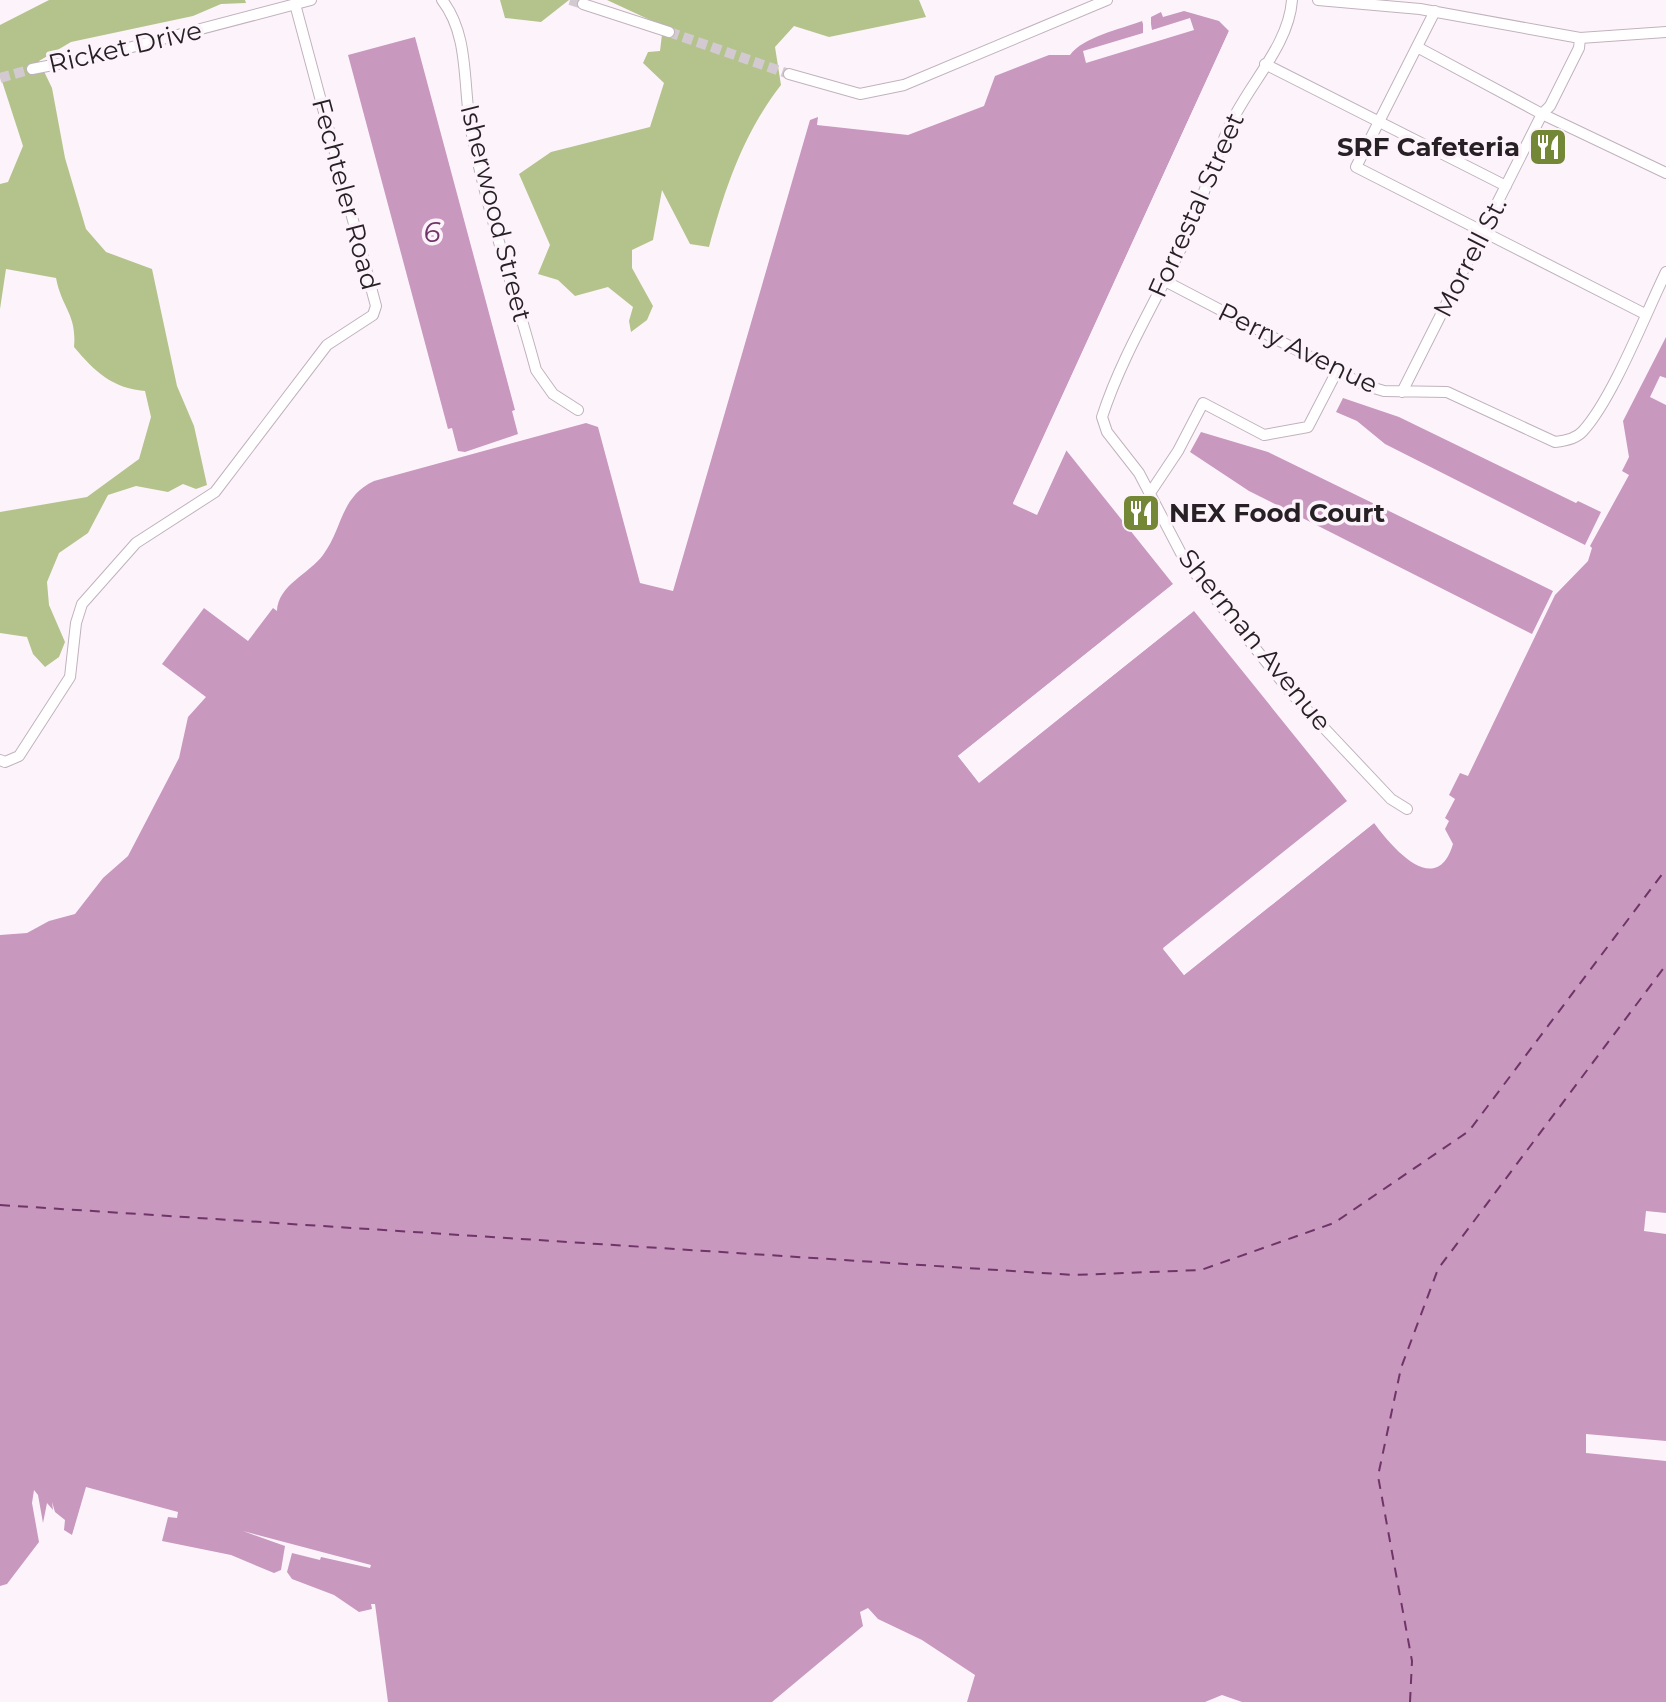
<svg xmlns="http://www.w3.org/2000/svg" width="1666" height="1702" font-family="Montserrat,sans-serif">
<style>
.forest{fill:#b3c38b}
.water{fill:#c898bf}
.pier{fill:#fdf4fb}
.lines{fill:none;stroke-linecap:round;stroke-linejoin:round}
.ferry{stroke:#703568;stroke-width:2;stroke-dasharray:10 8;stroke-linecap:butt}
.minor-tunnel{stroke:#d2cad0;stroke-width:10;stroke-dasharray:10 5;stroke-linecap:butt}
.minor-casing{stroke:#c1b2bd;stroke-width:12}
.minor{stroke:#fff;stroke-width:10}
.labels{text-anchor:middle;stroke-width:7;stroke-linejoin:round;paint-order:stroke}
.street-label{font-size:26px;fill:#272126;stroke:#fdf4fb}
.poi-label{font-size:26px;font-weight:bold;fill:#272126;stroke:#fdf4fb;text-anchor:end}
.water-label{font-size:28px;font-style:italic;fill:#703568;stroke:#fdf4fb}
</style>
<rect width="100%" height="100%" fill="#fdf4fb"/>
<!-- forest -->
<path class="forest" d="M49,0H245L246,3L221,4L193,16L71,42L39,61L52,88L65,158L86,229L106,252L152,269L177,386L194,426L207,485L196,489L183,484L168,492L136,486L108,495L88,533L59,553L47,582L49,605L65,642L59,657L45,667L33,654L27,637L0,633V512L87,497L139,459L151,417L145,391C112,388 95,372 74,347C77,314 62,309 56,278L6,269L0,309V184L8,182L23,146L0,75V25Z
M500,0H569L541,22L505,18Z
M607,0H919L926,17L829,37L794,26L775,47L781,85C743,134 725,188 709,247L690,244L662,190L653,240L632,250V268L653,306L647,320L631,332L629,321L633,307L608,287L575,296L558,280L538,274L550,245L519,174L551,152L650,127L664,83L643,63L648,52L660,51L663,26Z"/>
<!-- water -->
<path class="water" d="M1184,11L1219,21L1229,31L1013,503L1037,514L1066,450L1173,584L958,756L979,782L1194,611L1347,801L1163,948L1184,975L1374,823C1391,846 1436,900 1453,844L1445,829L1449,821L1445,818L1455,799L1449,795L1460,773L1468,776L1555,595L1588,561L1592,548L1590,546L1629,475L1622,471L1629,457L1623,421L1666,337V378L1660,376L1650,397L1666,405V1213L1646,1211L1644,1231L1666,1234V1441L1586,1434V1453L1666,1461V1702H1242L1222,1695L1205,1702H967L975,1675L922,1640L878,1619L868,1608L860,1612L863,1626L772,1702H388L375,1604H371L372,1609L359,1612L334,1595L292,1579L287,1572L292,1553L320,1560L321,1557L370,1568L371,1565L243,1531L285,1546L281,1570L274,1573L231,1555L162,1541L168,1517L177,1518L178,1512L86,1487L72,1535L64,1530L65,1520L55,1512L52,1502L53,1510L47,1503L43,1523L38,1495L34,1490L32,1503L39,1542L7,1584L0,1586V935L27,933L49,921L75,914L103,878L128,856L179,758L188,717L206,697L162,664L204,608L248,641L273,608L277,611C278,585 309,574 323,555C343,528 340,497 374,481L586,423L598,427L640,583L673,591L810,120L818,117L817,125L908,135L984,106L995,76L1049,55H1070C1083,37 1121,29 1142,21L1143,24H1151V17L1161,12L1163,17Z
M415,37L515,410L512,411L518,434L465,452L458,451L452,428L448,429L348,55Z
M1343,398L1399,417L1576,503L1578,501L1601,512L1585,545L1385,444L1357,421L1336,412Z
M1201,432L1268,452L1553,591L1532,634L1249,491L1190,452Z"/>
<!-- pier -->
<path class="pier" d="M1190,18L1194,30L1086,63L1083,51L1143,33V24H1151L1152,30Z
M1229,31L1232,34L1227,47L1018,502L1035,509L1063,448L1068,447L1037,515L1013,504Z
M1176,582L1175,587L963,757L980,777L1191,608H1197L979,783L958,756Z
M1351,800L1350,804L1168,949L1184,969L1375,819L1374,823L1184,975L1163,949Z"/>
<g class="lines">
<!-- ferry -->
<path class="ferry" d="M0,1205L1074,1275L1201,1270L1334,1223L1469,1131L1666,869
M1410,1702L1412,1661L1378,1476L1401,1368L1438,1269L1666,965"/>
<!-- minor-tunnel -->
<path class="minor-tunnel" d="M570,0L583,4
M669,32L789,74
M0,78L32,69"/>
<!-- minor casing -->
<g class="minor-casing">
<path id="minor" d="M442,0C471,37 462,90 472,135C488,214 515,292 536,370L553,394L578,410
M1292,0C1289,45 1249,84 1230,125C1213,162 1202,202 1185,240C1158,298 1122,355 1102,417L1107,432L1139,473L1184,559L1202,582L1292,694L1391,799L1407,809
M1318,0L1420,9L1580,38L1666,32
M583,4L669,32
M1435,11L1356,167L1645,314
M1417,47L1542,114L1666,173
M1265,64L1506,186
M32,69L94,57L311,0
M789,74L860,94L904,85L1107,0
M1165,281L1364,385L1384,391L1447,392L1555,442C1565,441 1576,439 1583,431C1613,398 1645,315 1666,272
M1402,392L1542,114L1550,106L1579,48L1580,38
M1150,493L1178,451L1203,403L1264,435L1308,427L1337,371
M0,760L5,762L19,756L70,677L76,623L82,604L136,543L215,492L327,345L373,315L376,306L295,4"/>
</g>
<!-- minor -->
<use href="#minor" class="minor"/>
</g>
<!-- icons -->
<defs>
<g id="restaurant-square" transform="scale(2)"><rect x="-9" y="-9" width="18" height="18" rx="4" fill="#748737" stroke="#fdf4fb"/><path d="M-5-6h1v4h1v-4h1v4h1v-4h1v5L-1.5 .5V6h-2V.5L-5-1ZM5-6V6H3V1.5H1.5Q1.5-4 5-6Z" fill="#fff"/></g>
</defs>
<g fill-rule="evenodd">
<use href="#restaurant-square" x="1548" y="147"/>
<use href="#restaurant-square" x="1141" y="513"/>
</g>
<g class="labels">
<!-- street labels -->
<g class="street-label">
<text transform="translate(125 47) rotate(-13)" y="9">Ricket Drive</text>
<text transform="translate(346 194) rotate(75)" y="9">Fechteler Road</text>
<text transform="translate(1196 205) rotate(-66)" y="9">Forrestal Street</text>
<text transform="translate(496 213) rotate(76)" y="9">Isherwood Street</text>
<text transform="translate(1470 257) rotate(-63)" y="9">Morrell St.</text>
<text transform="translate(1298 348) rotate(26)" y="9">Perry Avenue</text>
<text transform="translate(1255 640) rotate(51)" y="9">Sherman Avenue</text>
</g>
<!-- poi labels -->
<g class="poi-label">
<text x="1520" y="156">SRF Cafeteria</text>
<text x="1169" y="522" text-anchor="start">NEX Food Court</text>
</g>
<!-- water labels -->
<g class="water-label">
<text x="432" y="242">6</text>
</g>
</g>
</svg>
